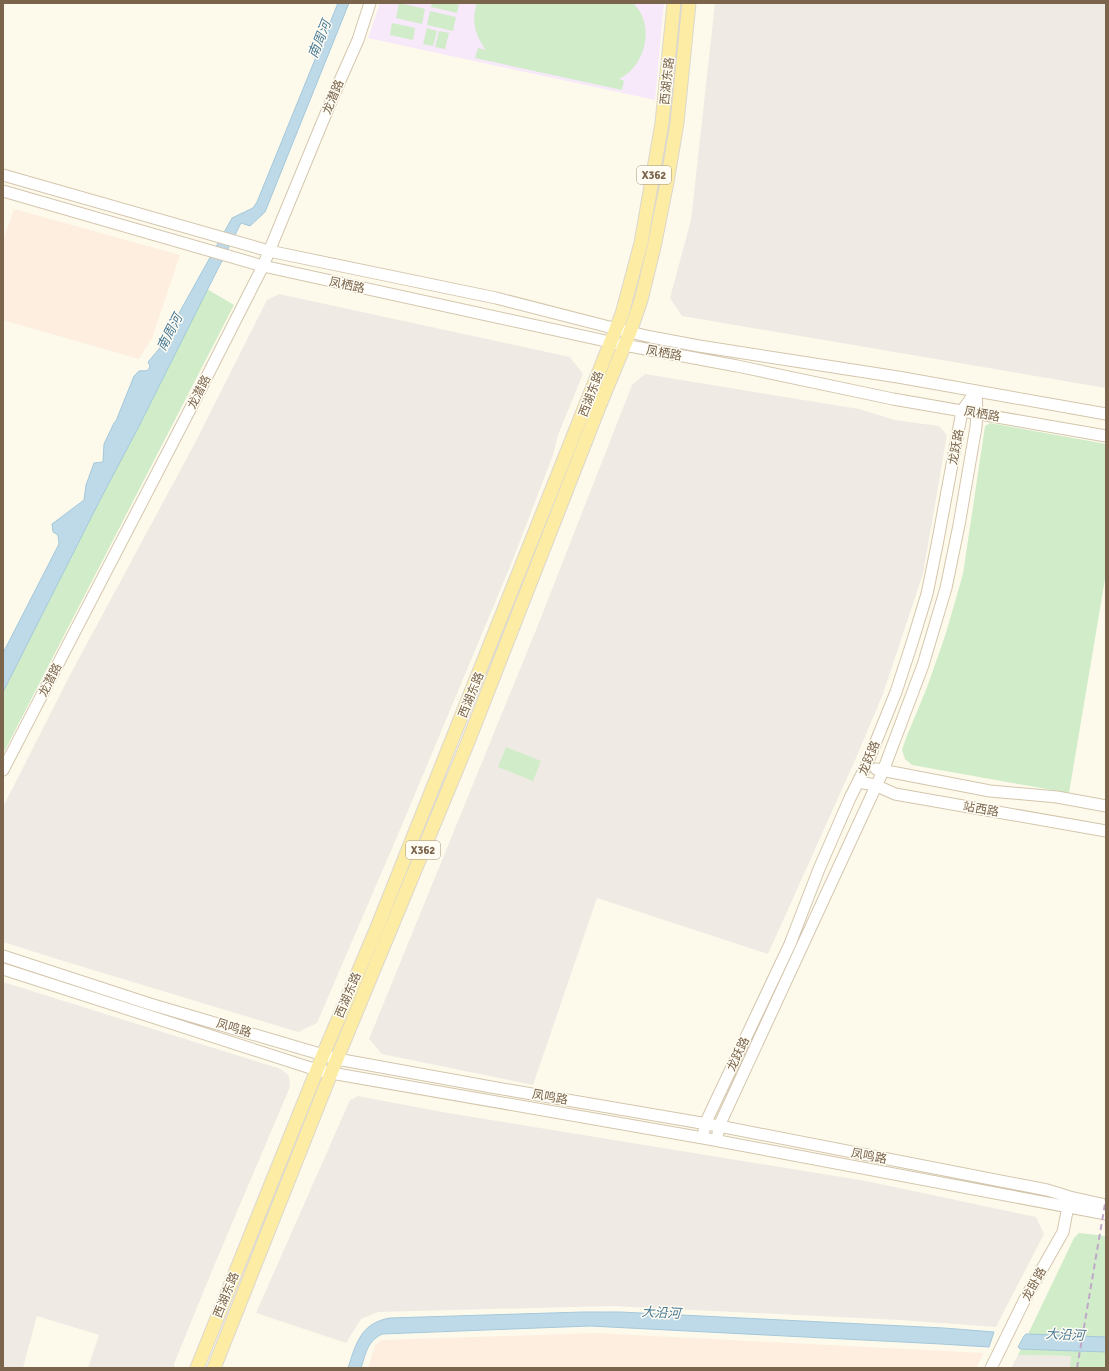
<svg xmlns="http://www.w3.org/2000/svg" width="1109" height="1371" font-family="Signika,'Noto Sans SC',sans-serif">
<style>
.commercial{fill:#fdeee0}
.industrial{fill:#efebe4}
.education{fill:#f7e8fa}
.green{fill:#d0ecc8}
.water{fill:#bedae8;stroke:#a4c8db}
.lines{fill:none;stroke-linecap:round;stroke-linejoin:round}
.secondary-casing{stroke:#d4c6ad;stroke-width:13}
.primary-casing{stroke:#dcd7d0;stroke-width:15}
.secondary{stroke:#fff;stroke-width:11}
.primary{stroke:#fceca4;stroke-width:13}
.rail{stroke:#c0a8c9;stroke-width:2;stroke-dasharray:6 4;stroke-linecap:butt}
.labels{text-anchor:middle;stroke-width:3;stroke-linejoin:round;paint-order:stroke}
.shield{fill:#fffcf3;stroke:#a2927e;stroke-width:1}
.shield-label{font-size:11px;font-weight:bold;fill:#7a654c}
.street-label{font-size:12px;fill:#7a654c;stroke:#fffcf3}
.water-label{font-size:13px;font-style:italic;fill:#487a95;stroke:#fffcf3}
</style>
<rect width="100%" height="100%" fill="#fdfaec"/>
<!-- commercial -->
<path class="commercial" d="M14,209L180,255L152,338L139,359L3,320V240Z
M596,1333L984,1353L976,1368H368L375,1345L382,1340Z"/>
<!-- industrial -->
<path class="industrial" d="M715,3H1106V388L682,316L670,298L691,220Z
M279,294L570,357L583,374L558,435L553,455L512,562L405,818L317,1023L298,1032L60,960L3,942V807L70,675L196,441L267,300Z
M645,374L859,409L895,420L939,426L947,435L923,574L883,694L856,758L768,954L597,898L533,1085L382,1054L369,1039L538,625L632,385Z
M3,982L281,1069L289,1076L290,1087L214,1266L174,1364L175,1368H88L99,1335L37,1316L23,1368H3Z
M358,1096L442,1112L866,1181L937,1196L1036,1217L1044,1234L996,1327L900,1320L611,1306L378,1312L361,1319L346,1343L256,1313L350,1100Z
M1018,1355L1072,1356L1070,1368H1011Z"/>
<!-- education -->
<path class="education" d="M380,3H664L655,100L368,38Z"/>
<!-- green -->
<path class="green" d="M399,3L425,9L422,24L396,18Z
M432,3H459L457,13L431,7Z
M477,3H633C651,20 649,49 633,68C629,73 624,76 619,79L624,81L622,90L475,58L478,48L486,50C475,35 471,21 477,3Z
M430,11L456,17L453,31L427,25Z
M392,23L415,28L413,40L390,35Z
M427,28L437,31L433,46L423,44Z
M439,31L449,33L445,49L435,47Z
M207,289L234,305L3,754V692L100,500L138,428Z
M990,423L1106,444V573L1069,793L912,765L905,759L902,750L906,738L926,690L945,636L963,574L985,426Z
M506,747L541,761L533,781L498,767Z
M1079,1233L1106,1236V1368H1070L1071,1356L1018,1355L1074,1238Z"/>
<!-- water -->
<path class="water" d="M338,3H349L265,212L250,226L241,223L138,428L100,500L3,692V653L59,544L58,535L53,532L52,524L84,500L86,485L94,463L103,462L104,444L114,423L116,421L134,376L139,371C144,370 148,373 150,366L148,362L159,349L232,218L253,208L257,202Z
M583,1312H620L944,1328L994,1332L989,1347L941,1344L590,1326L382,1334C367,1342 366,1353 361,1368H348C356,1343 361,1323 390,1318Z
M1026,1334L1106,1337V1352L1020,1349L1018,1347L1024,1336Z"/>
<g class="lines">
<!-- secondary casing -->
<g class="secondary-casing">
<path id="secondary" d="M3,175L269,251L496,298L617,329L651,337L699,346L898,377L1106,414
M3,191L263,266L624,345L737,366L893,399L1106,436
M876,769L990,791L1057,797L1106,806
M3,770L198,394L263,266L334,94L358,40L370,3
M858,782L875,785L895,794L1106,831
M3,956L150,1004L337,1059L491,1087L719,1126L1047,1190L1070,1197L1106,1205
M3,969L317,1070L331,1073L703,1138L1106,1214
M704,1131L705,1124L790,944L819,869L850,798L866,766L896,692L912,643L927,594L937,545L962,411L976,391
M718,1133L719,1126L883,771L923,665L946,588L959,525L976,427L977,414L976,391
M991,1368L1025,1299L1063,1232L1069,1201"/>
</g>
<!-- primary casing -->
<g class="primary-casing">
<path id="primary" d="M197,1368L323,1055L376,930L622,314L641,243L662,123L674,3
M214,1368L331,1073L468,742L599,407L630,332L641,300L654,247L667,182L677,123L689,3"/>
</g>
<!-- secondary -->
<use href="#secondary" class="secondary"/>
<!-- primary -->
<use href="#primary" class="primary"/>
<!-- rail -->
<path class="rail" d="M1077,1368L1106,1198"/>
</g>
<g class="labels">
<!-- shield labels -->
<g class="shield">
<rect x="637" y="166" width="34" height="18" rx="3"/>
<rect x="406" y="841" width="34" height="18" rx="3"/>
</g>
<g class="shield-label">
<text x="654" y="179">X362</text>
<text x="423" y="854">X362</text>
</g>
<!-- street labels -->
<g class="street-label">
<text transform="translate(667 81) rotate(-84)" y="4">西湖东路</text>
<text transform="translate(333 97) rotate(-67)" y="4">龙潜路</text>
<text transform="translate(347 285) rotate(12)" y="4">凤栖路</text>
<text transform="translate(664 353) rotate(10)" y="4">凤栖路</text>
<text transform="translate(199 392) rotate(-63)" y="4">龙潜路</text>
<text transform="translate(591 394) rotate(-69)" y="4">西湖东路</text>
<text transform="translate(982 414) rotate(10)" y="4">凤栖路</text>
<text transform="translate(956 447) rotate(-79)" y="4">龙跃路</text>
<text transform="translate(50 680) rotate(-63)" y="4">龙潜路</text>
<text transform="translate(471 695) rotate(-68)" y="4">西湖东路</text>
<text transform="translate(869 758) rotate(-67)" y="4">龙跃路</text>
<text transform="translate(981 809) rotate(10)" y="4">站西路</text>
<text transform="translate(348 995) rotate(-67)" y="4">西湖东路</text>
<text transform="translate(234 1028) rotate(17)" y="4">凤鸣路</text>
<text transform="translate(738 1054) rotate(-65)" y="4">龙跃路</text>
<text transform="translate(550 1097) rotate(10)" y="4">凤鸣路</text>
<text transform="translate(869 1156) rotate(11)" y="4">凤鸣路</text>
<text transform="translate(1034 1284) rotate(-61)" y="4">龙卧路</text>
<text transform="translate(226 1295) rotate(-68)" y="4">西湖东路</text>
</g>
<!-- water labels -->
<g class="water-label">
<text transform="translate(319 39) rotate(-68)" y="5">南周河</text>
<text transform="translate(169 332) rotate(-63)" y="5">南周河</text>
<text transform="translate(661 1312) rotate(3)" y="5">大沿河</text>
<text transform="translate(1065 1334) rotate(3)" y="5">大沿河</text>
</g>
</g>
<!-- border -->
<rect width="1109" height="1371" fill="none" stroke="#7a654c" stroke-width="8"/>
</svg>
